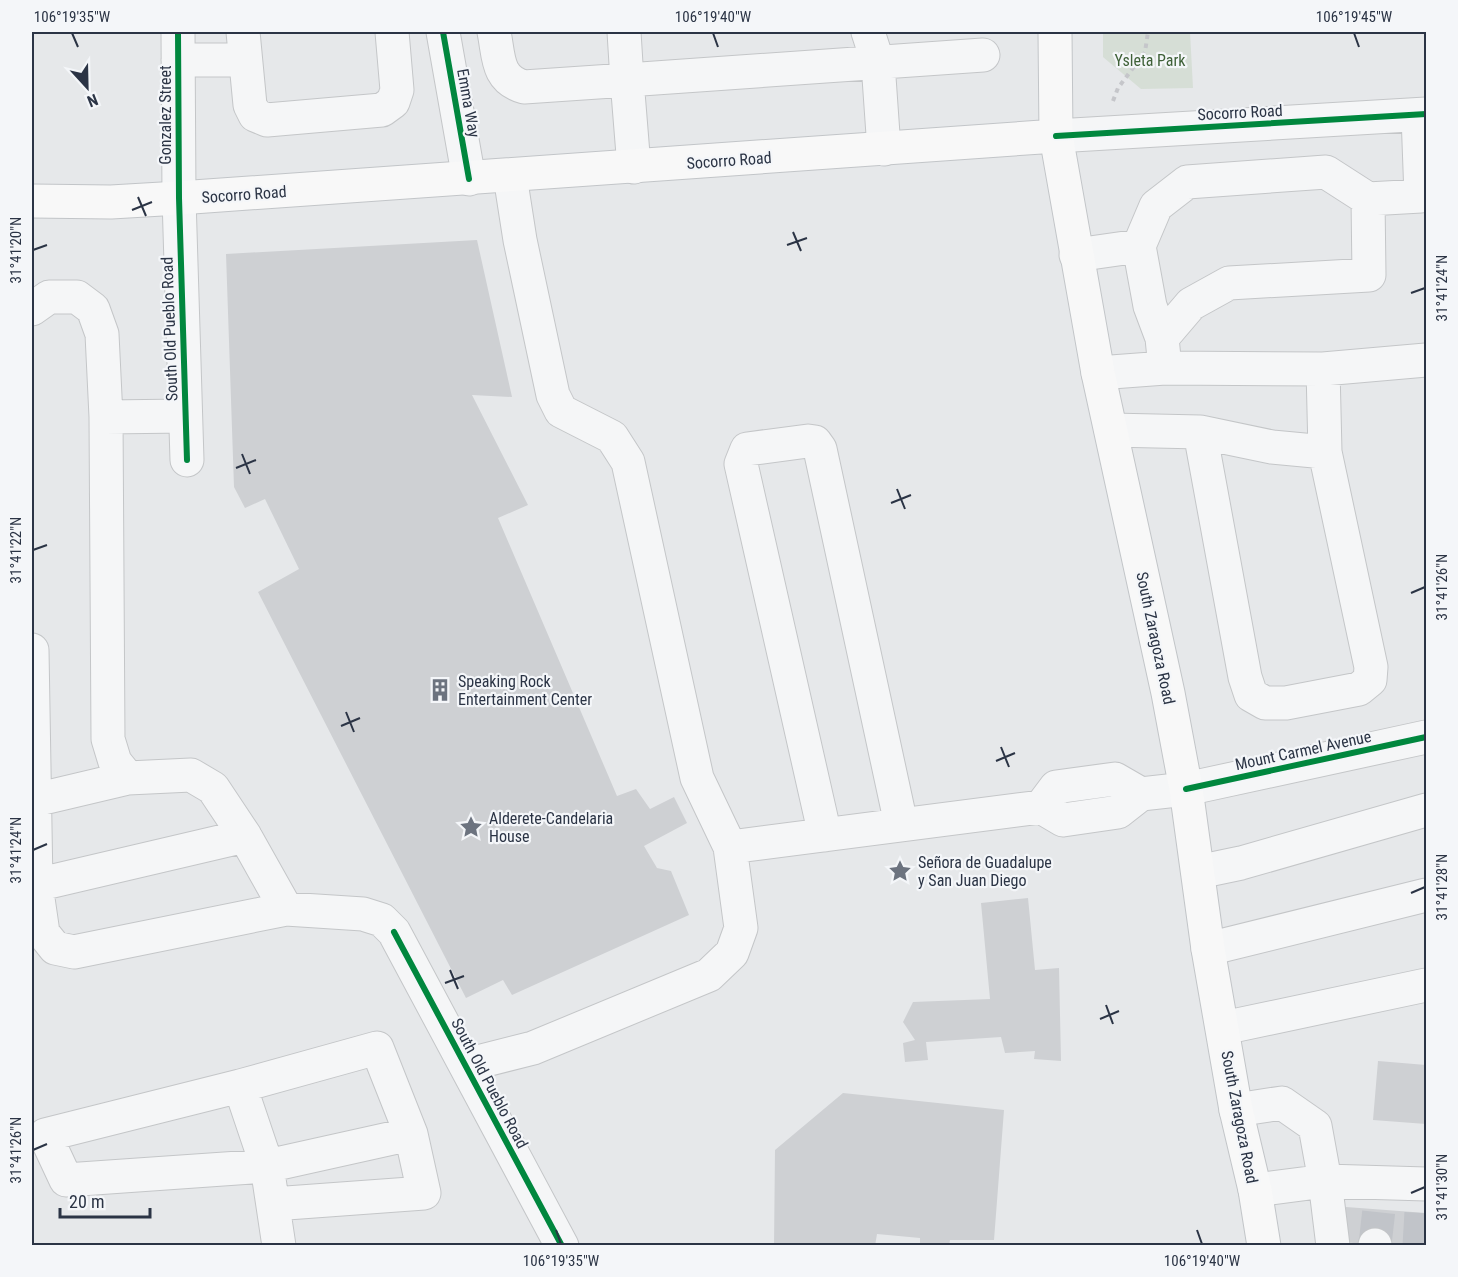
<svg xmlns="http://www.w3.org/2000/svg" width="1458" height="1277" font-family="'Roboto Condensed',sans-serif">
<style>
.green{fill:#d6ded6}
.building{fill:#ced0d3}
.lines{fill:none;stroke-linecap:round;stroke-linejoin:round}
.minor-tunnel{stroke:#c1c4c9;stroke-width:33;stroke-dasharray:33 16;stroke-linecap:butt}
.minor-casing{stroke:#c4c6c8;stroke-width:35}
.major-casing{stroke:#c2c5c8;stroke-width:35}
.path{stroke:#c5c6ca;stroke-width:4;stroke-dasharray:4.5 4.5;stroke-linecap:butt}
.minor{stroke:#f5f6f7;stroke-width:33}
.major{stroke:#f8f8f8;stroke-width:33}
.cycleway-casing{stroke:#f4f6f9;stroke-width:10}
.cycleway{stroke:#00873e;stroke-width:6}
.ticks{fill:none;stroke:#2b3445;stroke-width:2}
.labels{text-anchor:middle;stroke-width:4.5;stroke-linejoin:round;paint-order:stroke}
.park-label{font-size:16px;fill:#3f6138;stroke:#f4f6f9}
.street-label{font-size:16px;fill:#2b3445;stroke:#f4f6f9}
.poi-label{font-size:16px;fill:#2b3445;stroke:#f4f6f9;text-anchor:start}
.neatline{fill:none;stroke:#2b3445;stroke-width:2}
.ticks-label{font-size:15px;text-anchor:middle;fill:#2b3445}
</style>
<rect width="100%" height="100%" fill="#e6e8ea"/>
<!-- green -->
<path class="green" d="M1103,32H1190L1193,88L1141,89L1103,57Z"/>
<!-- building -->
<path class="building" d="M477,240L512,397L472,395L528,505L498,518L617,796L636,789L650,809L674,797L687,823L644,846L657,868L671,871L689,915L512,995L503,980L466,998L258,592L299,569L265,499L245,508L234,487L226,254Z
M1028,898L1035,970L1059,968L1061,1061L1034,1059L1035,1051L1005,1053L1001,1037L926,1042L928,1060L905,1062L903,1043L915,1040L903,1022L913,1002L990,999L981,903Z
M1378,1061L1426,1065V1124L1373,1120Z
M843,1093L1004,1110L994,1240H950L949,1246H920V1238L877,1234L875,1246H774L775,1150Z
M1346,1207L1426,1213V1246H1385L1343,1242Z"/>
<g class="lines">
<!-- minor-tunnel -->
<path class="minor-tunnel" d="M1375,1245L1379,1209
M1419,1246L1421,1212"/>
<!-- minor casing -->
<g class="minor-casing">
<path id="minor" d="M178,32L179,198L187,460
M243,32L250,105L255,115L267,120L382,110L393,102L397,90L392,32
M443,32L469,179
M494,32C499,56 496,79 524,87L627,80L634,167
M624,32L627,80L983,55
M868,32L878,63L884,149
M178,60H244
M1056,136L1426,114
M510,176L520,240L553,395L561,411L612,437L628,462L697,778L730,847L1041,807
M1139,246L1156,206L1187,182L1326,172L1368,199
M1076,255L1139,246L1150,306L1162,338
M32,309L49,297H77L93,309L102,334L106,417L108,739L115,762L128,778L191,775L213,788L245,836L286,909
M1165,368L1162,338L1191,304L1229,283L1369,275L1368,199L1421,196L1418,115
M1098,373L1165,368L1323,369L1426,360
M106,417L185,416
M1111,430L1200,432L1272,447L1325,452L1323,369
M1200,432L1245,677L1251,695L1265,703H1286L1359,689L1370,680L1371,667L1325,452
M32,650L36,885L43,933L55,948L74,952L286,909L363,914L382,920L394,932L562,1246
M1141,794L1115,779L1056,787L1041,807L1063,820L1118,812L1141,794L1186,789L1426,737
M35,800L128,778
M825,835L741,464L747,449L808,441L815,442L820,449L901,824
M1198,872L1241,863L1426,810
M36,885L245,836
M1208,949L1426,895
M1223,1028L1426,985
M466,1065L533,1048L709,975L732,953L741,928L730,847
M240,1086L377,1048L411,1134L424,1193L273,1204
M1236,1110L1282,1103L1315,1126L1325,1181L1333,1246
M1255,1190L1325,1181L1426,1184
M279,1246L267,1166L240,1086L45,1135L66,1180L267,1166L411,1134
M1375,1246V1245"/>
</g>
<!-- major casing -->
<g class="major-casing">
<path id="major" d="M1055,32L1056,136L1098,373L1168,693L1186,789L1208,949L1236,1110L1255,1190L1264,1246
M32,201L111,202L179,198L1056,136"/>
</g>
<!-- path -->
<path class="path" d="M1113,101L1118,88L1145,52L1148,32"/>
<!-- minor -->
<use href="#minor" class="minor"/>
<!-- major -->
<use href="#major" class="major"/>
<!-- cycleway casing -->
<g class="cycleway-casing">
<path id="cycleway" d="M178,32L179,198L187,460
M443,32L469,179
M1056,136L1426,114
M1186,789L1426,737
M394,932L562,1246"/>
</g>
<!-- cycleway -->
<use href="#cycleway" class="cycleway"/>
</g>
<!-- ticks -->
<path class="ticks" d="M72,33L78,47M713,33L718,47M1354,33L1359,47M138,197L146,216M132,210L152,202M793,232L801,251M787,245L807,238M33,250L47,245M1411,293L1425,288M242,454L250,474M236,468L256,460M897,489L905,509M891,503L911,495M33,550L47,545M1411,593L1425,587M346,712L354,732M341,726L360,718M1001,747L1009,767M996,761L1015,753M33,850L47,844M1411,893L1425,887M450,970L458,989M445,983L464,976M1106,1005L1113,1024M1100,1019L1119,1011M33,1150L47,1144M1411,1193L1425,1187M556,1230L561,1244M1197,1230L1202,1244"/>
<!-- icons -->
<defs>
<g id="building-bare" transform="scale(1.8)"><path d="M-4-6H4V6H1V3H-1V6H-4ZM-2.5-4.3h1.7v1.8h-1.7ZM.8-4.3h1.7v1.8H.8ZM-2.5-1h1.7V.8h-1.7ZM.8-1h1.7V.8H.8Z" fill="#6c737f" stroke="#f4f6f9" stroke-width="2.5" paint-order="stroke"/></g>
<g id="sight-bare" transform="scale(1.8)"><path d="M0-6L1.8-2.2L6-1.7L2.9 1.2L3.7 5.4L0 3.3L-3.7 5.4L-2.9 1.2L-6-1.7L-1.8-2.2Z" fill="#6c737f" stroke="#f4f6f9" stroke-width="2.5" paint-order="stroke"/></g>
</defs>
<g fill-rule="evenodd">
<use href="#building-bare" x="440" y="690"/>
<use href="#sight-bare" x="471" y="827"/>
<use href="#sight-bare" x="900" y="871"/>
</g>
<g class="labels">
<!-- park labels -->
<g class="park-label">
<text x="1150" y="66">Ysleta Park</text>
</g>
<!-- street labels -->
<g class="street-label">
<text transform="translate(469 103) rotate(80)" y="6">Emma Way</text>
<text transform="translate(1240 112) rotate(-3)" y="6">Socorro Road</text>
<text transform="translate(165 115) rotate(-90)" y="6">Gonzalez Street</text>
<text transform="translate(729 160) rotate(-4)" y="6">Socorro Road</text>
<text transform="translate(244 194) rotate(-4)" y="6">Socorro Road</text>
<text transform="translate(169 329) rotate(-92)" y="6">South Old Pueblo Road</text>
<text transform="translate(1156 638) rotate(78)" y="6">South Zaragoza Road</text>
<text transform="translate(1303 750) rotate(-12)" y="6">Mount Carmel Avenue</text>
<text transform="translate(490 1083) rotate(62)" y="6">South Old Pueblo Road</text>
<text transform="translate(1240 1117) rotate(79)" y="6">South Zaragoza Road</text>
</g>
<!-- poi labels -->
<g class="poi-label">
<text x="458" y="687">Speaking Rock<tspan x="458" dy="18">Entertainment Center</tspan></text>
<text x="489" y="824">Alderete-Candelaria<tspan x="489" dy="18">House</tspan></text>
<text x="918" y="868">Señora de Guadalupe<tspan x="918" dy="18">y San Juan Diego</tspan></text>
</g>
</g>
<!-- border -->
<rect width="1458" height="1277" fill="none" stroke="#f4f6f9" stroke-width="66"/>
<!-- north arrow -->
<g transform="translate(87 87) rotate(158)" stroke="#f4f6f9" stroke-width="4.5" paint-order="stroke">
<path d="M0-4.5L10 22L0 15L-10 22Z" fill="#2b3445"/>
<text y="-9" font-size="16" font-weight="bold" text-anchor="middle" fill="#2b3445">N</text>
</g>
<!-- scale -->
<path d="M60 1208v9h90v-9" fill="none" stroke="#2b3445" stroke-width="3"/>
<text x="69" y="1208" font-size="18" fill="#2b3445" stroke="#f4f6f9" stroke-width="4.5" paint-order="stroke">20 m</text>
<rect x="33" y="33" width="1392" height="1211" class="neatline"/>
<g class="ticks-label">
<text x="72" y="22">106°19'35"W</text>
<text x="713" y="22">106°19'40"W</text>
<text x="1354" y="22">106°19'45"W</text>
<text transform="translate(16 250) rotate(-90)" y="5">31°41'20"N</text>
<text transform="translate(1442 288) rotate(-90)" y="5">31°41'24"N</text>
<text transform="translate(16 550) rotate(-90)" y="5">31°41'22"N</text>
<text transform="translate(1442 587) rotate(-90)" y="5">31°41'26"N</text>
<text transform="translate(16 850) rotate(-90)" y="5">31°41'24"N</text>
<text transform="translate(1442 887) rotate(-90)" y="5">31°41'28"N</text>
<text transform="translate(16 1150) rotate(-90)" y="5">31°41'26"N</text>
<text transform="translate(1442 1187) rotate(-90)" y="5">31°41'30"N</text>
<text x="561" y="1266">106°19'35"W</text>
<text x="1202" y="1266">106°19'40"W</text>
</g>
</svg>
